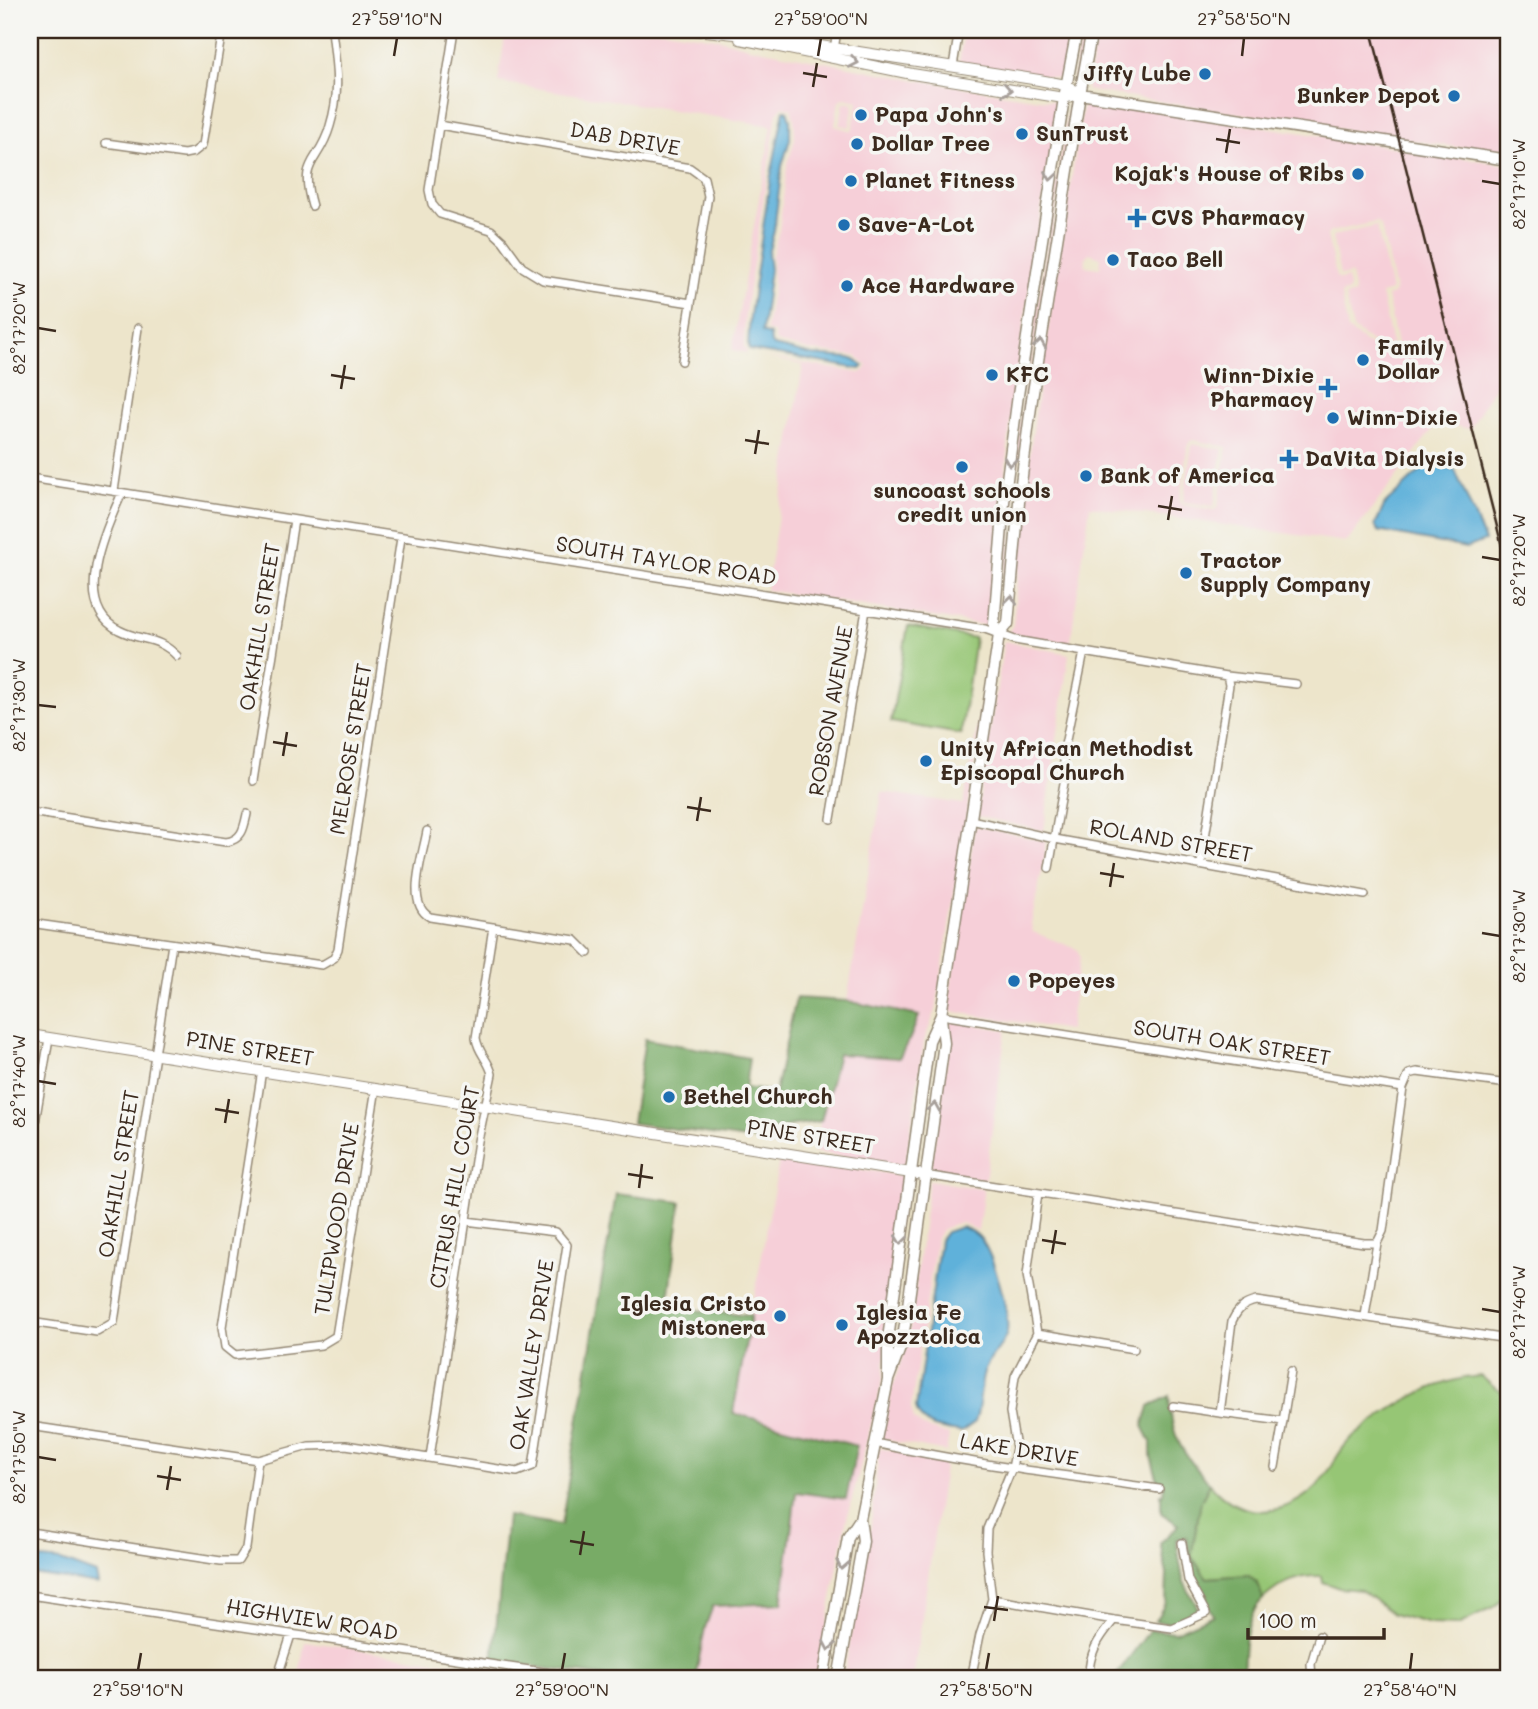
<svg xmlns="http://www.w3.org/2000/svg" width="1538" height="1709" font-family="Mali,sans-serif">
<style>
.built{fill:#f6cfd8;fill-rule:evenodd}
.green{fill:#96c675;stroke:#68784a;stroke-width:2}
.forest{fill:#78ab66;stroke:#5a6a42;stroke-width:2}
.water{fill:#5fb1da;stroke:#4d6e7c;stroke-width:2}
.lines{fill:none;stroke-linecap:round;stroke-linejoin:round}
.minor-casing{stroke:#948874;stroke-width:10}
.tertiary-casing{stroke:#948874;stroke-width:12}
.secondary-casing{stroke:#948874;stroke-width:13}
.minor{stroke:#fff;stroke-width:7}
.tertiary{stroke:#fff;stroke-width:10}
.secondary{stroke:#fff;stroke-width:10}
.rail{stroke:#3b2a1e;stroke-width:2.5}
.oneway{stroke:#a79f9a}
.ticks{fill:none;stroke:#3b2a1e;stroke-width:2.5}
.poi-dot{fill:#1f6fb2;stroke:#f6f6f2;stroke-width:2.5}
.labels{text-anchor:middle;stroke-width:7;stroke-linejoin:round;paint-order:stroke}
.poi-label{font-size:21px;font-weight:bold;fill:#3b2a1e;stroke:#f6f6f2;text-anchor:start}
.street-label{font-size:21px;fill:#3b2a1e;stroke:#f6f6f2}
.neatline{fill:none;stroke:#3b2a1e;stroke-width:2.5}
.ticks-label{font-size:18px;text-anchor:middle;fill:#3b2a1e}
</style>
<rect width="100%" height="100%" fill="#f6f6f2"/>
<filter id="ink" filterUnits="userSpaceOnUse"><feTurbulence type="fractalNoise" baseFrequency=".0143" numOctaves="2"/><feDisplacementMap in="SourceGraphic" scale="14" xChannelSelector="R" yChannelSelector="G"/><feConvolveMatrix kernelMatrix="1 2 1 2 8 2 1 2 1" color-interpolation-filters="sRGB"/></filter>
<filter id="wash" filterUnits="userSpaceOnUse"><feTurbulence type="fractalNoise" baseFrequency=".00686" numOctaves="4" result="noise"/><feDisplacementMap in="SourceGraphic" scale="28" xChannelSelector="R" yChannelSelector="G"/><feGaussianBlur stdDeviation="1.57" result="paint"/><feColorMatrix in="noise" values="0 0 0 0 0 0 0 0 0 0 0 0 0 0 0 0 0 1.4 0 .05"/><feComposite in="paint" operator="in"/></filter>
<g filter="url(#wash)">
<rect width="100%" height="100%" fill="#ede5cb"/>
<!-- built -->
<path class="built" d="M506,30H665L715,38L753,48L916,80L1058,102L1014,390L989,626L766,590L803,365L761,356L859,373L864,371L867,366L856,356L812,351L776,342L774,333L766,330L773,283L772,255L779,231L787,166L795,139L794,119L791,108L783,106L777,113L745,315L744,347L747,353L732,350L772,126L498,82ZM844,98L858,101L852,131L835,126L839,101Z
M964,30H1071L1062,79L959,62Z
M1082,30H1087L1076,86L1072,83Z
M1098,30H1508V155L1086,90Z
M1084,99L1508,165V363L1470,429L1438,422L1347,542L1090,506L1070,645L1008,633L1013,625L1025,491L1037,400ZM1377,222L1381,226L1395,291L1393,295L1387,296L1397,345L1394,348L1378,351L1348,330L1341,296L1343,293L1350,291L1347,278L1340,280L1336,277L1327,235L1330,232ZM1089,253L1101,257L1100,268L1085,266L1086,257ZM1192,440L1227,447L1218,506L1215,510L1183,505L1179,503L1188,444Z
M1073,101L1027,393L1015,490L1003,622L1000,625L1010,503L1024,395L1069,102Z
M844,102L854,103L850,127L839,125Z
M1377,226L1391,291L1381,294L1392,344L1378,347L1353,329L1345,297L1355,294L1351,274L1340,276L1332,236Z
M1192,444L1223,449L1214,506L1183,502Z
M994,638L936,1010L924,1041L905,1167L813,1152L837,1054L899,1058L910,1038L919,1016L847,1001L882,792L963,804Z
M1004,641L1069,654L1044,831L977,816Z
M975,826L1045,841V856L1031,924L1033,932L1077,949L1080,957L1069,1030L947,1011Z
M947,1020L1006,1030L985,1180L930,1171L949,1044Z
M780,1156L904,1176L892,1277L883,1379L846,1522L817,1679H695L705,1628L713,1606L782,1603L796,1492L846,1498L857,1446L733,1413Z
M929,1180L984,1189L978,1231L963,1223L953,1224L942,1230L936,1240L911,1408L914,1419L923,1427L949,1435L946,1452L881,1439L894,1381L908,1343Z
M879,1448L945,1461L913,1679H843L871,1525Z
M305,1641L467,1666L557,1679H298Z"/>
<!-- green -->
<path class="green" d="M908,626L975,638L961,734L891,722Z
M1481,1376L1496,1389L1508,1394V1584L1502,1599L1494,1607L1458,1625L1430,1624L1393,1614L1361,1590L1339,1588L1323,1582L1322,1576C1298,1575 1281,1583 1263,1599L1258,1584L1248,1575L1207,1578L1191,1556L1201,1501L1210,1484C1240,1519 1279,1519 1314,1489C1330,1476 1336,1451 1352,1438C1388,1408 1434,1379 1481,1376Z"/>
<!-- forest -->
<path class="forest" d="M796,998L847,1001L919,1016L910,1038L899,1058L838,1054L821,1121L775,1128L761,1141L632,1123L645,1039L749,1058L745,1088L775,1092Z
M616,1194L681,1202L667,1307L751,1316L733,1413L857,1446L846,1499L796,1492L782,1603L713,1606L705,1628L695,1679H623L493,1661L507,1516L561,1525Z
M1169,1396C1171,1440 1183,1453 1210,1484L1201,1501L1191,1556L1207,1578L1248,1575L1258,1584L1263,1599C1243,1617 1244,1654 1243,1679H1113L1150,1630L1175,1632L1213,1615L1194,1579L1186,1537L1176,1539L1183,1580L1199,1610L1171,1623L1155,1621L1166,1602L1167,1574L1160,1543L1179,1525L1161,1513V1494H1163L1164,1485L1159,1484L1151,1457V1442L1143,1426L1149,1407Z"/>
<!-- water -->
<path class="water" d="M784,110H787L790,120V139L782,166L774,231L768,254L770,269L762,332L770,335L771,344L774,346L812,355L849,358L855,360L863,366L860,369L750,350L748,347L750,316L770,180Z
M1428,464L1455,470L1485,541L1466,548L1378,531L1375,525L1385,504Z
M961,1227C968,1229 975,1232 980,1238C993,1254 1010,1311 1007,1332C1006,1343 990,1356 985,1369C979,1386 981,1405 975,1422L961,1432C943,1430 921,1428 916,1408L940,1240L946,1232Z
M42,1559L61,1561L96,1574L98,1584L30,1574V1561Z"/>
</g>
<g filter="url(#ink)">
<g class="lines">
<!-- minor casing -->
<g class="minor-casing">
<path id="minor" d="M454,30L429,190L432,204L440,214L491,230L503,241L522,267L543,280L691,303
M834,50L837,30
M953,66L959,30
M439,125L690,168L704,178L708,196L682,361
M106,143L184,154L194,152L203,145L222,30
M312,206C298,158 319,165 330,126C341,90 336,66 332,30
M30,478L866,610L985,629L1015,640L1084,652L1227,676L1296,684
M114,491L138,328
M122,493C106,528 70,606 119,630C142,642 158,636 177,656
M253,781L294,520
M30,812L226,842C242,840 244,828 247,814
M831,819L866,610
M971,820L1055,839L1365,895
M427,831C423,855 405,904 430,917L575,940L588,953
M1201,863L1229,685L1227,676
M1049,868L1064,783V750L1084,652
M30,923L322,965L334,958L338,949L401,538
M941,1015L1403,1088
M262,1070L222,1327L225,1347L235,1355L321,1345L336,1336L376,1088
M30,1153L49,1038
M924,1175L1364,1243H1377
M1365,1316L1377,1243L1383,1231L1403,1088L1409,1074L1417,1072L1508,1084
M30,1322L97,1332L114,1322L172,944
M1037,1333L1134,1349
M1291,1371L1283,1421L1220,1413L1232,1321C1238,1309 1243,1304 1256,1301L1508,1339
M1173,1406L1220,1413
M30,1426L258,1460L309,1446L346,1445L517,1472L533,1466L567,1245L556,1232L466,1221
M875,1443C968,1464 1064,1475 1159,1489
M430,1457L478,1141L492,1074C489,1060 478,1053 476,1038L493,927
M1275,1467L1283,1421
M30,1532L221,1561H238L246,1548L258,1460
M30,1595L590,1679
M992,1599L1114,1620L1172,1628L1206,1613L1188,1580L1182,1543
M277,1679L291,1635
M971,1679L980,1635L992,1599L986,1551L987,1529L1012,1468L1016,1448L1010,1412L1015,1376L1037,1333L1027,1275L1038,1193
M1089,1679C1088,1654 1098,1639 1114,1620
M1312,1679L1311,1664L1319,1636"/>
</g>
<!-- tertiary casing -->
<g class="tertiary-casing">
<path id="tertiary" d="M694,30L756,36L1039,80L1066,85L1080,94
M740,39L912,74L1064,98L1080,94
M30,1035L924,1175"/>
</g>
<!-- secondary casing -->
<g class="secondary-casing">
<path id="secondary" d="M1080,94L1508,160
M999,635L994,624L1004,502L1018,395L1064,98L1077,30
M888,1380V1339L929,1041L941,1015L999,635L1008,624L1020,491L1032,399L1080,94L1092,30
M823,1679L848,1537L860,1519
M838,1679L863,1541L860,1519L888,1380L902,1343L907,1313L944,1043L941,1018"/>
</g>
<!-- minor -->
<use href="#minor" class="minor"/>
<!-- tertiary -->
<use href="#tertiary" class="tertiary"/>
<!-- secondary -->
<use href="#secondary" class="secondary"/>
<!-- rail -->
<path class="rail" d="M1371,30L1508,570"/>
</g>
<!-- one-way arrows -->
<defs><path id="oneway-chevron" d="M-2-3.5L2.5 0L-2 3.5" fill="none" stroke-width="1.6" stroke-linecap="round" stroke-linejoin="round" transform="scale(1.75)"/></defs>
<g class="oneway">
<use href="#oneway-chevron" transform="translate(854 62) rotate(11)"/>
<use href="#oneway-chevron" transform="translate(1007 90) rotate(9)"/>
<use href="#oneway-chevron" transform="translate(1051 176) rotate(99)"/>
<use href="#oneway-chevron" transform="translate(1040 344) rotate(-81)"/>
<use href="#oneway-chevron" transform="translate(1010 462) rotate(98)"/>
<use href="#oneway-chevron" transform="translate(1011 600) rotate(-83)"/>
<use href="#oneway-chevron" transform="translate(934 1107) rotate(-81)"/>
<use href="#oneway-chevron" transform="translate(901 1240) rotate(97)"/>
<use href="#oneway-chevron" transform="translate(842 1565) rotate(101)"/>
<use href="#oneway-chevron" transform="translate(829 1646) rotate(100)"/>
</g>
</g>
<!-- ticks -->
<path class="ticks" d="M394,56L397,38M818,56L821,38M1242,56L1244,38M803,73L827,77M813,87L817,63M1216,139L1240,143M1226,153L1230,129M1482,181L1500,184M38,328L56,331M331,375L355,379M341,389L345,365M745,440L769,444M755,454L759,430M1158,506L1182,510M1168,520L1172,496M1482,557L1500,560M38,705L56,707M273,742L297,746M283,756L287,732M687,807L711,811M697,821L701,797M1100,873L1124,877M1110,887L1114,863M1482,933L1500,936M38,1081L56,1084M215,1109L239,1113M225,1123L229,1099M628,1174L653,1178M639,1188L642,1164M1042,1240L1066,1244M1052,1254L1056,1230M1482,1309L1500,1312M38,1457L56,1460M157,1476L181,1480M167,1490L171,1466M570,1541L594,1545M580,1555L584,1531M984,1607L1008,1610M994,1621L998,1596M138,1670L141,1653M562,1670L565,1653M986,1670L989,1653M1410,1670L1412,1653"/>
<!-- markers -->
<g class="poi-dot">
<circle cx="1205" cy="74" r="7"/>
<circle cx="1454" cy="96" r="7"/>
<circle cx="861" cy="115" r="7"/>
<circle cx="1022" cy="134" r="7"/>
<circle cx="857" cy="144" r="7"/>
<circle cx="1358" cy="174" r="7"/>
<circle cx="851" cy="181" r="7"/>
<path d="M1133.5 207.5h7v7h7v7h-7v7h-7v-7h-7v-7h7z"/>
<circle cx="844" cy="225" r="7"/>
<circle cx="1113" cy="260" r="7"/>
<circle cx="847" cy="286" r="7"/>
<circle cx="1363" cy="360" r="7"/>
<circle cx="992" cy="375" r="7"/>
<path d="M1324.5 377.5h7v7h7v7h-7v7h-7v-7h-7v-7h7z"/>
<circle cx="1333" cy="418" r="7"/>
<path d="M1285.5 448.5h7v7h7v7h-7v7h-7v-7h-7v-7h7z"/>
<circle cx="962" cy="467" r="7"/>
<circle cx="1086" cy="476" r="7"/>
<circle cx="1186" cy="573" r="7"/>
<circle cx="926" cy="761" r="7"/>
<circle cx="1014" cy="981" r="7"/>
<circle cx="669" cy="1097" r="7"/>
<circle cx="780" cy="1316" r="7"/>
<circle cx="842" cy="1325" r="7"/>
</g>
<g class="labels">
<!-- poi labels -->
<g class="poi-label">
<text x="1191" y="81" text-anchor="end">Jiffy Lube</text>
<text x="1440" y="103" text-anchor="end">Bunker Depot</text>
<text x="875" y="122">Papa John's</text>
<text x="1036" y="141">SunTrust</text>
<text x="871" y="151">Dollar Tree</text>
<text x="1344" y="181" text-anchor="end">Kojak's House of Ribs</text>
<text x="865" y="188">Planet Fitness</text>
<text x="1151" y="225">CVS Pharmacy</text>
<text x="858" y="232">Save-A-Lot</text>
<text x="1127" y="267">Taco Bell</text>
<text x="861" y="293">Ace Hardware</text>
<text x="1377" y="355">Family<tspan x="1377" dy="24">Dollar</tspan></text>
<text x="1006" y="382">KFC</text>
<text x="1314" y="383" text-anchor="end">Winn-Dixie<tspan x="1314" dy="24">Pharmacy</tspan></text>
<text x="1347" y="425">Winn-Dixie</text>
<text x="1305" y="466">DaVita Dialysis</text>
<text x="1100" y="483">Bank of America</text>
<text x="962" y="498" text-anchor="middle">suncoast schools<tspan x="962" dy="24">credit union</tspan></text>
<text x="1200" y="568">Tractor<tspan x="1200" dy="24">Supply Company</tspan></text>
<text x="940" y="756">Unity African Methodist<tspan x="940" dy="24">Episcopal Church</tspan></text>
<text x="1028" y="988">Popeyes</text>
<text x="683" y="1104">Bethel Church</text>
<text x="766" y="1311" text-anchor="end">Iglesia Cristo<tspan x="766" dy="24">Mistonera</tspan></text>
<text x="856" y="1320">Iglesia Fe<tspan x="856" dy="24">Apozztolica</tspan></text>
</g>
<!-- street labels -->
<g class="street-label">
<text transform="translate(625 139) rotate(10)" y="7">DAB DRIVE</text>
<text transform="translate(666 561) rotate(9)" y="7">SOUTH TAYLOR ROAD</text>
<text transform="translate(260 627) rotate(-81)" y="7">OAKHILL STREET</text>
<text transform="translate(831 711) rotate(-80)" y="7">ROBSON AVENUE</text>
<text transform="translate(351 749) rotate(-81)" y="7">MELROSE STREET</text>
<text transform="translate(1171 841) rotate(10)" y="7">ROLAND STREET</text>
<text transform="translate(1232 1043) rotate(9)" y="7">SOUTH OAK STREET</text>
<text transform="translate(250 1049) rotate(9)" y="7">PINE STREET</text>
<text transform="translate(811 1137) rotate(9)" y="7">PINE STREET</text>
<text transform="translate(119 1174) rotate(-81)" y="7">OAKHILL STREET</text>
<text transform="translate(455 1187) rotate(-80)" y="7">CITRUS HILL COURT</text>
<text transform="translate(337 1219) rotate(-81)" y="7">TULIPWOOD DRIVE</text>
<text transform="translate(532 1355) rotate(-81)" y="7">OAK VALLEY DRIVE</text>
<text transform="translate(1019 1450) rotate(9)" y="7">LAKE DRIVE</text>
<text transform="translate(312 1620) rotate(9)" y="7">HIGHVIEW ROAD</text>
</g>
</g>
<!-- margin -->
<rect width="1538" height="1709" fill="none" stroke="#f6f6f2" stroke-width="77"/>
<!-- scale -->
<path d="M1248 1628v10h136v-10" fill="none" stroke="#3b2a1e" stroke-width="3.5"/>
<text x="1258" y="1628" font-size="21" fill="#3b2a1e" stroke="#f6f6f2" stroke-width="5" paint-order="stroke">100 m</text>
<rect x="38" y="38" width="1462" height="1632" class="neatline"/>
<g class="ticks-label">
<text x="397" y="25">27°59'10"N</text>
<text x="821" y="25">27°59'00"N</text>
<text x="1244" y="25">27°58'50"N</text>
<text transform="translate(1519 184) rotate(-90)" y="6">82°17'10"W</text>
<text transform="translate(19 328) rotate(-90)" y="6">82°17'20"W</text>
<text transform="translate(1519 560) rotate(-90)" y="6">82°17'20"W</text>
<text transform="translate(19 705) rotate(-90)" y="6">82°17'30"W</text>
<text transform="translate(1519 936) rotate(-90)" y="6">82°17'30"W</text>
<text transform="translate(19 1081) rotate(-90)" y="6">82°17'40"W</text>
<text transform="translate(1519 1312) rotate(-90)" y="6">82°17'40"W</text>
<text transform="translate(19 1457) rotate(-90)" y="6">82°17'50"W</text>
<text x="138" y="1696">27°59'10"N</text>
<text x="562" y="1696">27°59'00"N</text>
<text x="986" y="1696">27°58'50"N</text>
<text x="1410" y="1696">27°58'40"N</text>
</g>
</svg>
